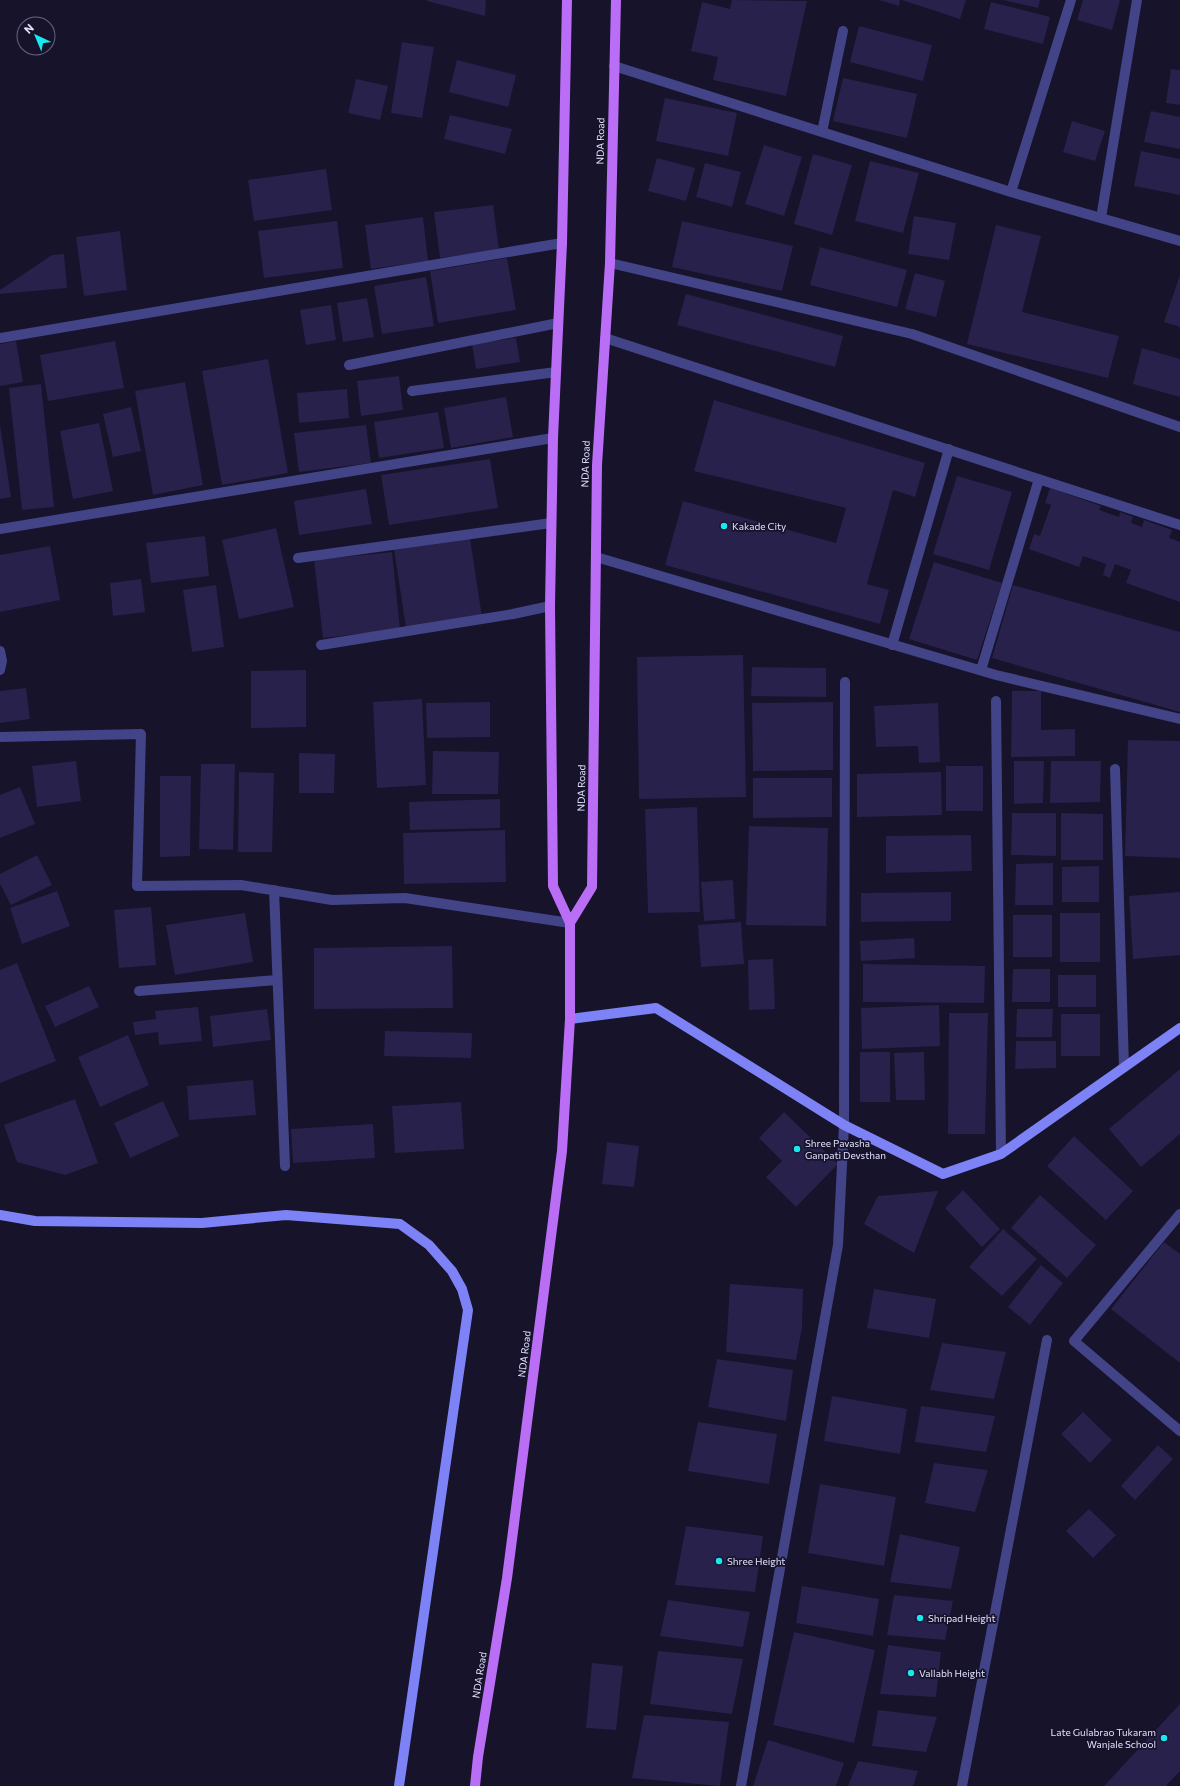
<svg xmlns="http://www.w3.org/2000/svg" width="1180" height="1786" font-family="Commissioner,sans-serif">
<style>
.building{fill:#27214b}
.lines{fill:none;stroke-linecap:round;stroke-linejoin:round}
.lane{stroke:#424487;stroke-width:10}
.street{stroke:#424487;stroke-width:10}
.secondary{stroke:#7d82f6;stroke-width:10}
.primary{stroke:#ba6ef5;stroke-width:10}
.poi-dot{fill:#19e8f0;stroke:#16132b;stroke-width:1.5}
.labels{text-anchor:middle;stroke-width:3.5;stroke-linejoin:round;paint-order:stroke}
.street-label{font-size:10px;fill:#e1e0fd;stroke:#16132b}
.poi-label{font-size:10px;fill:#e1e0fd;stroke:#16132b;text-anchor:start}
</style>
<rect width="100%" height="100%" fill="#16132b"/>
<!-- building -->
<path class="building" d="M486,0L485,16L427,1V0Z
M732,0L807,1L786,96L713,80L718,57L691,51L702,2L730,9Z
M879,0H900L899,6Z
M902,0H966L960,19Z
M1003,0H1040L1038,8Z
M1083,0H1120L1112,30L1077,20Z
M991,2L1050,17L1043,44L984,29Z
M859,26L932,45L923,81L850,62Z
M402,42L434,47L422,118L391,113Z
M457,60L516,75L508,107L449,92Z
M1171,69L1180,70V105L1166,103Z
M843,78L917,94L907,138L833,121Z
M356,79L388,86L380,120L348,113Z
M665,98L737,113L728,156L656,141Z
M1151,111L1180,117V149L1144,142Z
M450,115L512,129L505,154L444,139Z
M1072,121L1105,131L1095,161L1063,152Z
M764,145L802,157L784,216L745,204Z
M1141,151L1180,159V195L1134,186Z
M813,154L852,165L832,235L794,224Z
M657,158L695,168L686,201L648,191Z
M870,161L919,173L903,233L855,221Z
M705,163L741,172L732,207L696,197Z
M326,169L332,210L254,221L248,180Z
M493,205L499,250L440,258L434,212Z
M914,216L956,223L949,260L908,254Z
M423,217L428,261L371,269L365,225Z
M337,221L343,268L264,278L258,231Z
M682,221L793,246L782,291L672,267Z
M996,225L1041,236L1022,312L1119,336L1108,378L967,344Z
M120,231L127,290L84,296L76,237Z
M820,247L907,270L897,307L810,285Z
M64,254L67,288L0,294V290L52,255Z
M507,258L516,310L438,323L430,271Z
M915,273L945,281L936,317L905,309Z
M1180,275V327L1164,322Z
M426,277L434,326L382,334L374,286Z
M686,294L843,336L835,367L677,325Z
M367,298L374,337L343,342L337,303Z
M331,305L336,340L306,345L300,310Z
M516,338L520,362L476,369L472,344Z
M16,341L23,382L0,386V344Z
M115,341L124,388L48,401L40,355Z
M1142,348L1180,359V397L1133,384Z
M268,359L288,473L222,485L202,371Z
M399,376L403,410L361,416L357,381Z
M185,382L203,485L153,495L135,391Z
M41,384L54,507L22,510L9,388Z
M347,389L349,418L299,423L297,393Z
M506,397L513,437L451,448L444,408Z
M714,400L925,463L915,497L893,490L867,584L889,590L880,624L665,565L683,501L836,543L846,508L694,471Z
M131,407L141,451L113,457L103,414Z
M438,412L444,448L379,458L374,422Z
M99,423L113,491L73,499L60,431Z
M0,425L11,497L0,499Z
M366,425L371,463L299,472L294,433Z
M490,459L498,508L389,525L381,475Z
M957,476L1012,492L989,570L933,554Z
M1050,488L1101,506L1099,510L1119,517L1120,512L1133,517L1131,523L1142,527L1144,520L1172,530L1169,538L1180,542V602L1126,583L1131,570L1115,564L1110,578L1103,575L1106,564L1083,556L1079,567L1029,549L1034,534L1040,536L1051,505L1045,503Z
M366,489L372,524L299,535L294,501Z
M276,528L294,607L239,619L222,540Z
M205,536L209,576L151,583L146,543Z
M470,538L482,617L406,628L394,549Z
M50,546L60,600L0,612V555Z
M392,552L400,629L323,638L314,560Z
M934,562L1002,583L977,660L909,639Z
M141,579L145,612L113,616L110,583Z
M216,585L224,647L192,652L183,590Z
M1013,585L1180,632V712L992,658Z
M743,655L746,797L639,799L637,657Z
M752,667L826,668V697L751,696Z
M306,670V727L251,728V671Z
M26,688L30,719L0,723V691Z
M1012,691H1041V730L1075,729V756L1011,757Z
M422,699L426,785L377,788L373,702Z
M490,702V737L427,738L426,703Z
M833,702V770L753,771L752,703Z
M938,703L940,762L919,763L918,746L876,747L874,706Z
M1128,740L1180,741V858L1125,856Z
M433,751L499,752L498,794H432Z
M299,753L335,754L334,793H299Z
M76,761L81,801L37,807L32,766Z
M1014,761H1044L1043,803L1014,804Z
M1051,761H1101L1100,802L1050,803Z
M201,764H235L233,850L199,849Z
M946,766H983V811H946Z
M239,772L274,773L272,852H238Z
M941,772L942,815L857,817V774Z
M160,776H191L190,856L160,857Z
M753,778H832V817L753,818Z
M20,787L35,824L0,838V795Z
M500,799V828L410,830L409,802Z
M697,807L700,912L648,913L645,809Z
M1012,813H1056V856L1011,855Z
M1061,813L1103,814V860H1061Z
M749,826L828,828L826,926L746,925Z
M505,830L506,882L404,884L403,833Z
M971,835L972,871L886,873V836Z
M37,855L52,885L11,905L0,884V874Z
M1053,863V905H1015L1016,864Z
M1099,866V902H1062V867Z
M733,880L735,919L704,921L701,882Z
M57,891L70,926L22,944L10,908Z
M951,892V921L861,922V893Z
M1180,892V955L1133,959L1129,896Z
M151,907L156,965L119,968L114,910Z
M245,913L253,962L175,975L166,925Z
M1060,913H1100V962H1060Z
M1013,915H1052V957H1013Z
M741,922L744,964L701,967L698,925Z
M914,938L915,958L861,961L860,941Z
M452,946L453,1008L314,1009V948Z
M773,959L775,1009L749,1010L748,960Z
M17,963L56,1061L0,1083V970Z
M863,964L985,966L984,1003L863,1002Z
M1013,969H1050V1002H1012Z
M1058,975H1096V1007H1058Z
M89,986L99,1007L55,1027L45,1006Z
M939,1005L940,1046L862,1049L861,1008Z
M198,1007L202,1041L159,1045L158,1032L135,1035L133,1022L156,1019L155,1011Z
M267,1009L271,1040L213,1047L210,1016Z
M1017,1009H1053L1052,1037H1016Z
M949,1013H988L985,1134H948Z
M1061,1014H1100V1056H1061Z
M385,1031L472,1033L471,1058L384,1056Z
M128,1035L149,1085L100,1107L78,1057Z
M1016,1041H1056V1068L1015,1069Z
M860,1052H890V1102H860Z
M924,1052L925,1100H896L894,1053Z
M1180,1069V1134L1141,1167L1109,1129Z
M253,1080L256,1115L189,1120L187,1086Z
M75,1099L98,1163L65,1175L17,1162L4,1125Z
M163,1101L179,1136L130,1158L114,1123Z
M461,1102L464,1149L395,1153L392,1106Z
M784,1112L838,1164L796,1207L766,1177L782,1161L759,1138Z
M373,1124L375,1158L293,1163L291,1129Z
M1074,1136L1133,1191L1106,1220L1047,1166Z
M607,1142L639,1146L634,1187L602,1184Z
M963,1190L1000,1229L982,1247L945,1208Z
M938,1191L914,1253L864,1224L878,1196Z
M1040,1195L1096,1245L1067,1278L1011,1228Z
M1003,1229L1037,1259L1002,1296L969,1267Z
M1164,1242L1180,1254V1363L1111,1309Z
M1041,1265L1063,1283L1030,1325L1008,1307Z
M730,1284L803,1289L802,1327L796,1360L726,1352Z
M874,1289L936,1299L929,1338L867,1328Z
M942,1343L1006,1352L994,1399L930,1390Z
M717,1359L793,1370L786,1421L708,1407Z
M832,1396L907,1409L900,1454L824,1441Z
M921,1406L995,1416L986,1452L915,1442Z
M1083,1412L1112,1440L1090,1463L1061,1434Z
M698,1422L777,1434L769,1484L688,1471Z
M1158,1445L1173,1459L1135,1500L1121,1486Z
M934,1463L988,1470L975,1512L925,1503Z
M820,1484L896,1497L884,1566L808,1553Z
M1089,1509L1116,1535L1093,1558L1066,1531Z
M686,1526L763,1536L755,1592L675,1585Z
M900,1534L960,1547L951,1589L890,1582Z
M802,1586L879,1599L873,1636L796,1623Z
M894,1595L953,1601L945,1640L887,1635Z
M668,1600L750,1612L743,1647L660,1636Z
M794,1632L875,1650L854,1743L773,1725Z
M888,1645L941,1652L936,1697L880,1694Z
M658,1651L743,1659L732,1714L650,1704Z
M592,1663L623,1666L616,1730L586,1728Z
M1180,1704V1771L1166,1786H1104Z
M878,1710L937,1717L926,1752L872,1746Z
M644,1715L729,1722L720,1786L632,1778Z
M768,1740L844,1763L836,1786H753Z
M858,1761L918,1771L913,1786H848Z"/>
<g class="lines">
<!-- lane -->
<path class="lane" d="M321,645L513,614L550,606
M0,651L2,661L0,670
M1180,1214L1074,1341L1180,1431"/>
<!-- street -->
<path class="street" d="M614,66L1011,192L1180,241
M822,132L843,31
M1011,192L1071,0
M1101,218L1137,0
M610,263L912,334L1180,427
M0,338L562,243
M605,338L1180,525
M349,365L558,323
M412,391L556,372
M0,529L553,438
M596,557L996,675L1180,719
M298,558L551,523
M892,645L949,449
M981,670L1039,479
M996,701L1001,1154
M0,737L141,734L137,886L241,885L332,900L405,898L570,923
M1115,769L1124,1067
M274,890L285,1166
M139,991L277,980
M741,1786L838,1245L844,1125L845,682
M962,1786L1047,1340"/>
<!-- secondary -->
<path class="secondary" d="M570,1019L656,1008L844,1125L943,1174L1001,1154L1180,1028
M0,1215L35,1221L202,1223L286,1215L400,1224L429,1245L452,1271L462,1289L468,1310L399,1786"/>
<!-- primary -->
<path class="primary" d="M570,923L592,887L597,465L610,263L616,0
M475,1786L478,1757L507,1578L562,1151L570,1019V923L553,886L550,606L553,438L562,243L567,0"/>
</g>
<!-- markers -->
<g class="poi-dot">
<circle cx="724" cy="526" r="4"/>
<circle cx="797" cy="1149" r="4"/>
<circle cx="719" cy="1561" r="4"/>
<circle cx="920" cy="1618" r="4"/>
<circle cx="911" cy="1673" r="4"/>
<circle cx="1164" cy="1738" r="4"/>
</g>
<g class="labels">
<!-- street labels -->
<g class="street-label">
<text transform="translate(600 141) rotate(-89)" y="4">NDA Road</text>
<text transform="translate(585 464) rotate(-88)" y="4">NDA Road</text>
<text transform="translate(581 788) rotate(-89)" y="4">NDA Road</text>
<text transform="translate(524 1354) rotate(-83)" y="4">NDA Road</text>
<text transform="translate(479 1675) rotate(-81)" y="4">NDA Road</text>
</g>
<!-- poi labels -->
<g class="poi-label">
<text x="732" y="530">Kakade City</text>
<text x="805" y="1147">Shree Pavasha<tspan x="805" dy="12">Ganpati Devsthan</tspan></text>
<text x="727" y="1565">Shree Height</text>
<text x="928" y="1622">Shripad Height</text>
<text x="919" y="1677">Vallabh Height</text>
<text x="1156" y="1736" text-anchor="end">Late Gulabrao Tukaram<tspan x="1156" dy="12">Wanjale School</tspan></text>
</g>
</g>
<!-- north arrow -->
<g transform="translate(36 36) rotate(316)"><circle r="19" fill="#16132b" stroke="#67657f"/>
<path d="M0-3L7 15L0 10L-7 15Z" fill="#19e8f0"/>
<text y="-6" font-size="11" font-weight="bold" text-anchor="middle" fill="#e1e0fd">N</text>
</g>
</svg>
